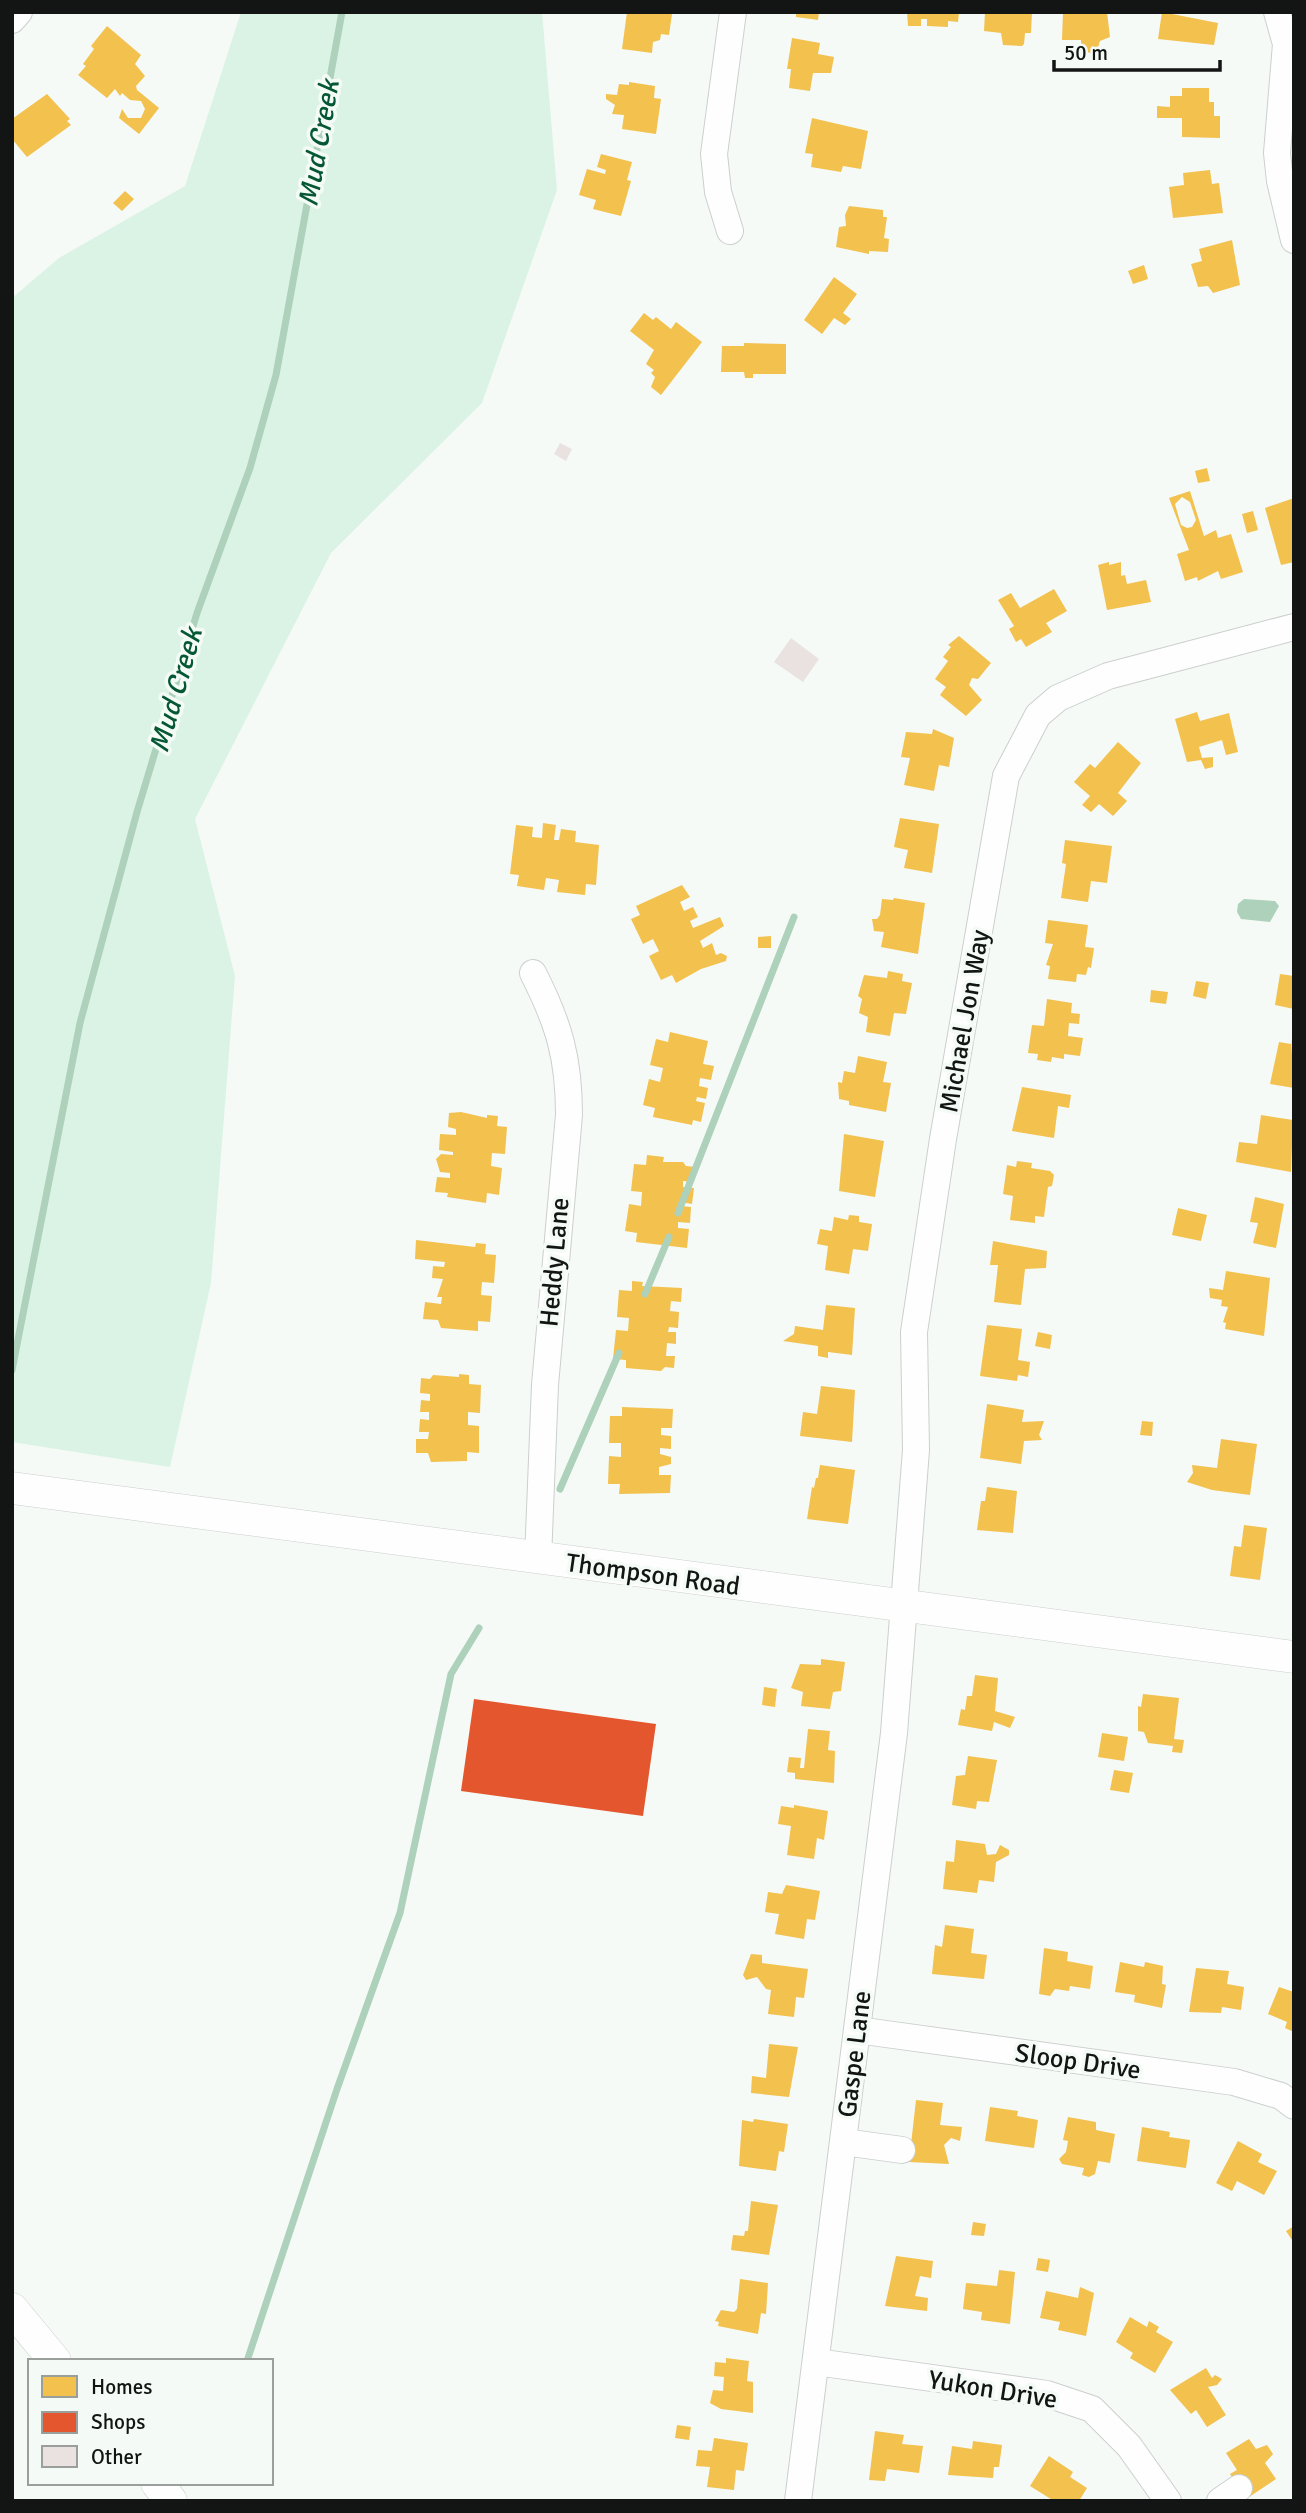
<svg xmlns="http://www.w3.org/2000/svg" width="1306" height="2513" font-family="Signika,sans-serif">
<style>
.green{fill:#dbf3e4}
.water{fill:#aed1bb}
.homes{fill:#f2c14e;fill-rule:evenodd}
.shops{fill:#e4572e}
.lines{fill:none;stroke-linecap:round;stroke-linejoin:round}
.stream{stroke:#aed1bb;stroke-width:7}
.building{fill:#eae2e1}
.minor-casing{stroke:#cbcfcd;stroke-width:28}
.tertiary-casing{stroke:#cbcfcd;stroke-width:33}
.minor{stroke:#fefefe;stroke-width:26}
.tertiary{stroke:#fefefe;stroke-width:32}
.labels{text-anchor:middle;stroke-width:7;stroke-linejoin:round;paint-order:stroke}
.street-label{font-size:26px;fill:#121513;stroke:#f4fbf6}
.water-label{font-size:28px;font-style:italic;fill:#055833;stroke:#f4fbf6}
</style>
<rect width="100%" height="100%" fill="#f5faf7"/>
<!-- green -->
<path class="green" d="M241,12H542L557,190L482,403L331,553L195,819L235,976L211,1283L170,1467L12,1442V298L59,258L185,186Z"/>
<!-- water -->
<path class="water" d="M1244,899L1275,901L1279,906L1270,922L1241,919L1237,912L1238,904Z"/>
<!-- homes -->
<path class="homes" d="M627,12L672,14L669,35L661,34L660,40L653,42L652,53L622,49Z
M796,12H819L818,20L796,17Z
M907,12H959L958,22L948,21V27L927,26V19H921V26H908Z
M985,12H1032L1031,33H1025L1024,44L1022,46L1003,45L1001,33L984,31Z
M1063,12H1107L1110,37L1100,41L1096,54L1081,51V40H1062Z
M1162,12L1218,23L1214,45L1158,39Z
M107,26L141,55L135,64L145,76L136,86L137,90L159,108L139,134L119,118L122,109L128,118H141L145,109L141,101L130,100L122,93L120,96L115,89L107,98L78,75L86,66L83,64L94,49L91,46Z
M792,38L820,43L818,54L834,57L831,73H813L810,91L789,88L791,69H787Z
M629,82L655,86L654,98L661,99L656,134L622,129L624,115L612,114L615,105L606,99V94L617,95L619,84L629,85Z
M1182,88H1209V102H1214V116H1220V138L1182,137V118H1157V106L1170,107V96H1182Z
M47,94L70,119L67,121L71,125L27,157L12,139V119Z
M812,118L868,131L861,169L843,166L841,172L811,167L813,154L805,153Z
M601,154L632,162L627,180L631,181L621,216L593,209L596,200L579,195L587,169L605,174L606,170L597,167Z
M1210,170L1212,184L1219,183L1223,213L1173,218L1169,187L1184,185L1183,173Z
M125,191L134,199L122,211L113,203Z
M849,206L883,210V217H887L884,238L889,239L888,252L869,251V254L836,247L839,227L846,226L845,215Z
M1232,240L1240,285L1213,293L1208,286L1198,287L1191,264L1202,261L1199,249Z
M1144,265L1148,279L1133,284L1128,271Z
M834,277L857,294L843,313L851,319L845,325L834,318L822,334L804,320Z
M644,313L653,320L656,317L671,329L676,322L702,342L661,395L651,387L655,377L651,373L654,370L646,364L654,350L630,331Z
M744,343L786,344V374H753V378H745L744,372H721L722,346H744Z
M1207,468L1210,481L1198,483L1195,471Z
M1190,491L1204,536L1216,530L1218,538L1231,534L1243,572L1221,579L1218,571L1198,581L1197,577L1185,581L1177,554L1189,550L1169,498ZM1182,497L1190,502L1196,520L1192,527L1187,528L1181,525L1175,504Z
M1294,498V562L1281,565L1265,508Z
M1253,511L1258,530L1247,533L1242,514Z
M1109,562V565L1121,562V576L1125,575L1127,584L1146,580L1151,602L1107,610L1098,565Z
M1054,589L1067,611L1046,623L1052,632L1026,647L1021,639L1016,642L1009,629L1014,626L998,600L1011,593L1020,608Z
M959,636L991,663L978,679L972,678L969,685L982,700L966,716L940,695L946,687L935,679L948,661L943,657L951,647L948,645Z
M1197,712L1200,721L1229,713L1238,752L1226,755L1222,740L1199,747L1202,758L1213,757V767L1205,769L1201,760L1187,762L1175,719Z
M933,729L954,738L949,767L939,765L934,791L904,785L910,758L901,757L906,732L932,734Z
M1118,742L1141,763L1118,793L1127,801L1113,816L1099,804L1091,812L1082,805L1090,796L1074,782L1090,764L1095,768Z
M900,818L939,824L932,873L904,868L908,850L894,847Z
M543,823L556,825L554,840H559L561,829L576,831L575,842L599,845L596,885L586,884L585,895L557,892L559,880L546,878L544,890L517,886L519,875L510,874L516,825L533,827L532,837L542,838Z
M1065,840L1112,846L1107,883L1091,881L1088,902L1061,898L1066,864L1062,863Z
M682,885L690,897L680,902L684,911L693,907L698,917L690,921L693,928L720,917L724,926L700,941L703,948L712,943L716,955L721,953L727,956L726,961L701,969L676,983L672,975L661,980L649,956L659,951L653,939L643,944L631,919L640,915L636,906Z
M894,898L925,903L918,954L881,947L884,932L874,931L872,919H877L880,915L882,899L893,900Z
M1048,920L1088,925L1085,947L1094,948L1091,968L1088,967L1086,975L1077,974L1076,982L1048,979L1050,966L1046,965L1053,944L1045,943Z
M771,936V948H758V937Z
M888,971L903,974L902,981L912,983L906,1014L894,1013L890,1036L866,1032L868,1017L859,1013L862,999L858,996L864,975L887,978Z
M1280,974L1294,976V1009L1275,1005Z
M1196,981L1209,983L1206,999L1193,996Z
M1151,990L1168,992L1166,1004L1150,1002Z
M1047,999L1072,1003L1071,1013L1080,1014L1079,1024L1069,1023L1068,1036L1083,1038L1080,1056L1064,1054V1059L1052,1057L1051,1062L1037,1060L1038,1054L1028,1053L1032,1025L1044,1026Z
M670,1032L708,1041L703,1064L714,1066L711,1080L700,1078L699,1086L708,1088L706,1099L697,1097L696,1101L705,1103L701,1122L693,1120L692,1125L653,1117L655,1108L643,1105L649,1079L660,1082L663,1068L650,1065L656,1039L668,1042Z
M1291,1038L1294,1088L1270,1084L1279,1042L1291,1044Z
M858,1056L887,1062L883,1082L891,1083L886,1112L849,1105V1101L839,1099L838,1082L842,1083L844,1071L855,1073Z
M1022,1087L1071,1095L1069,1108L1058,1106L1054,1138L1012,1131Z
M461,1112L487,1118V1115L498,1116L497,1126L507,1127L505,1154L492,1153L491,1166L502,1168L499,1195L487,1193L486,1203L447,1197L448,1193L435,1192L437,1177L450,1178V1173L440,1172L436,1159L441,1154L453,1155V1152L439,1150L440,1134L456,1135V1129L448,1127L449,1113Z
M1261,1115L1293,1120L1291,1172L1236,1162L1239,1142L1257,1144Z
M844,1134L884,1141L875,1197L839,1191Z
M647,1155L664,1157L663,1162H683L686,1166L696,1167L694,1182L683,1181V1187L694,1188L692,1204L681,1202L680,1206L691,1207L690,1223L678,1222V1228L689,1229L687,1248L636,1242L637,1233L625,1231L629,1204L641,1206L642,1192L631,1191L634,1164L646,1165Z
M1017,1161L1032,1163L1031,1168L1050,1171L1054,1175L1052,1186L1048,1187L1044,1217L1035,1216V1223L1010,1220L1013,1196L1003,1194L1007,1165L1016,1167Z
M1255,1197L1284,1204L1276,1248L1253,1243L1258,1223L1250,1222Z
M1178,1208L1207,1215L1201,1241L1172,1235Z
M849,1215L859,1216V1222L872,1224L868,1251L853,1249L849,1274L825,1270L828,1246L817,1244L820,1229L832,1231L834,1217L848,1220Z
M416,1240L475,1247L476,1243L486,1244L485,1254L496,1255L494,1283L482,1282L481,1295L492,1296L490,1322L478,1321V1331L441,1328L438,1320L423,1319L425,1302L441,1304L442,1297H437L443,1279L432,1278L433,1266L444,1267L445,1262L415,1259Z
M993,1241L1047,1251L1046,1268L1025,1269L1021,1305L994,1302L998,1265H990Z
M1226,1271L1270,1278L1264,1336L1225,1329L1226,1323L1223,1322L1228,1307L1221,1306L1222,1300L1210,1298L1209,1288L1223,1290Z
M632,1281L643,1282L642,1286L682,1288L681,1302L671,1301L670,1311L679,1312L678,1328L669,1327L668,1332H676V1344L667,1343L666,1356H675L674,1368L665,1367L661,1371L626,1368V1360L613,1359L616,1330L628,1331L629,1318L617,1317L619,1290L632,1291Z
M826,1305L855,1308L852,1355L828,1352V1358L818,1356V1346L783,1341L794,1334L795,1326L823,1330Z
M987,1325L1022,1329L1018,1360L1030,1362L1028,1377L1018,1375L1017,1381L980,1376Z
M1038,1332L1052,1335L1050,1349L1035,1346Z
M459,1374L469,1375V1384L481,1385L480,1413L468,1412V1425L479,1426V1453L467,1452V1461L431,1462L428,1453H416V1439H428L429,1432H419L420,1419L429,1420V1412H420L421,1400L430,1401V1394L420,1393L421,1378L430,1379L433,1375L459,1377Z
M821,1386L855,1390L852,1442L800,1436L803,1412L817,1414Z
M987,1404L1024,1410L1022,1422L1044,1421L1039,1435L1042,1440L1024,1441L1021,1464L980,1458Z
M622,1407L673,1409L672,1428H661V1435L671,1436V1449L660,1448V1454L671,1457V1464L659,1467V1475H671L670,1493L619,1494L620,1484H608L609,1456L621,1457V1443H609L610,1416H622Z
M1142,1421L1153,1422L1152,1436L1140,1435Z
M1221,1439L1257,1444L1250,1495L1212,1490L1187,1482L1193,1473L1192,1465L1217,1468Z
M820,1465L855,1470L848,1524L807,1519L812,1487L814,1488L816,1478H818Z
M987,1487L1017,1491L1013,1533L977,1530L981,1501H985Z
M1244,1525L1267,1528L1260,1580L1230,1576L1234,1546L1241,1547Z
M821,1659L845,1662L841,1691L833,1692L830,1709L801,1706L803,1692L791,1688L800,1664L821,1665Z
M975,1675L998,1678L995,1711L1015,1717L1010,1728L994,1722L992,1731L958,1725L961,1709L965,1710L967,1696H972Z
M764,1687L777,1689L775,1707L762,1705Z
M1143,1694L1179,1698L1174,1739L1184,1740L1182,1753L1172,1752L1173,1746L1148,1743L1144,1732L1138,1731V1706L1141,1707Z
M808,1729L830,1731L828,1750L835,1751L834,1783L795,1779V1773L787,1772L789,1757L801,1758L800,1768H804Z
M1102,1733L1128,1737L1124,1761L1098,1757Z
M968,1756L997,1760L989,1802L977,1801L976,1809L952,1805L956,1776L965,1775Z
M1114,1770L1133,1773L1129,1793L1110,1790Z
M794,1805L828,1811L824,1840L817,1838L814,1859L787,1855L791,1826L778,1824L781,1806L794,1808Z
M956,1840L985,1844L987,1855L996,1854L1000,1845L1009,1850V1855L996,1862L994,1882L979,1880L977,1893L943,1889L946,1861L954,1862Z
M786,1885L820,1891L815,1920L807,1919L804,1939L775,1934L779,1914L765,1912L768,1892L782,1894Z
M945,1925L974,1929L971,1953L987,1955L984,1979L932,1974L935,1945L942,1947Z
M1044,1948L1068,1952L1067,1961L1093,1966L1090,1989L1070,1986L1069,1991L1055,1989L1050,1996L1039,1994Z
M751,1954L762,1955V1963L808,1969L804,1998L796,1997L794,2017L768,2014L771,1990L766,1989L757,1977L746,1980L743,1975Z
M1120,1962L1144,1967L1145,1962L1163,1966L1162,1984L1166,1985L1162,2008L1134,2002L1135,1995L1115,1992Z
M1196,1968L1229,1971L1227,1984L1244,1987L1241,2010L1222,2007L1221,2013L1189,2012Z
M1279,1987L1294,1992V2032L1285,2028L1287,2022L1268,2014Z
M769,2044L798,2047L789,2097L751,2093L752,2076L766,2078Z
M916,2100L943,2103L940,2125L962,2127L960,2141L951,2138L944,2145L949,2164L909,2162Z
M990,2107L1018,2111L1017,2116L1038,2120L1034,2148L985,2141Z
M1068,2117L1096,2122V2130L1115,2134L1110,2163L1098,2161L1095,2174L1089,2177L1082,2175L1084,2168L1062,2164L1059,2159L1066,2152L1068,2141L1063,2140Z
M754,2119L788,2124L784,2152L779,2151L776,2171L739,2166L742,2120L753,2122Z
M1142,2127L1170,2132L1169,2137L1190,2140L1186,2168L1137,2161Z
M1238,2141L1262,2154L1258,2162L1277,2171L1264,2195L1237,2181L1232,2191L1216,2183Z
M751,2201L778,2205L769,2255L731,2250L733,2235L744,2236L745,2231H748Z
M973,2222L986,2224L984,2236L971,2235Z
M1294,2226V2243L1286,2231Z
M896,2256L933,2261L931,2278L920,2276L915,2296L928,2298L927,2311L885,2306Z
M1038,2258L1050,2260L1048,2272L1036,2270Z
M999,2270L1015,2272L1010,2324L981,2320L982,2312L963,2309L966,2283L997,2286Z
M740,2279L768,2283L766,2314L761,2313L758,2334L718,2326L719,2322L715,2321L721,2310L734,2312L737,2309Z
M1080,2287L1094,2293L1086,2336L1058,2330L1060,2322L1040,2318L1046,2291L1078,2298Z
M1130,2317L1147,2327L1149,2321L1159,2327L1156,2332L1173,2342L1155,2373L1130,2358L1133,2353L1116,2342Z
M726,2358L749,2361L747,2381L753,2382V2413L721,2409L710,2403L713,2390L723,2391L724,2377L714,2376L715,2362L726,2363Z
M1206,2368L1212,2378L1215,2375L1222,2379L1217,2385L1208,2387L1226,2415L1207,2427L1196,2410L1191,2414L1170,2390Z
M677,2425L691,2427L689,2440L675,2438Z
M875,2431L904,2435L902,2444L923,2446L919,2473L887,2469L885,2481L869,2480Z
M714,2438L748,2443L744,2471L736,2470L734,2490L707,2487L710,2467L696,2466L698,2450L712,2451Z
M1249,2439L1256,2449L1267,2445L1273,2454L1265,2463L1276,2479L1246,2499L1230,2474L1237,2470L1226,2453Z
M973,2441L1002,2445L999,2467H994L993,2478L948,2475L952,2446L972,2449Z
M1049,2456L1073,2472L1070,2477L1087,2488L1079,2501H1054L1030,2486Z"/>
<!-- shops -->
<path class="shops" d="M474,1699L656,1724L643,1816L461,1791Z"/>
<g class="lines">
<!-- stream -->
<path class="stream" d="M678,1213L794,917
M645,1294L669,1237
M12,1370L80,1023L137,812L197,613L250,468L276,375L342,12
M560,1489L619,1353
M247,2361L337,2089L400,1913L451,1674L479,1628"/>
</g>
<!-- building -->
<path class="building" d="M560,443L572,449L566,461L554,454Z
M791,638L819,659L803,682L774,662Z"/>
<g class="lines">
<!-- minor casing -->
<g class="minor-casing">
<path id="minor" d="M1277,12L1286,44L1277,153L1280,181L1294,240
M12,20L19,12
M730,231L718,192L714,154L733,12
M533,973C559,1024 569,1058 569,1115L545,1385L538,1559
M857,2030L1234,2082L1281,2096L1294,2106
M844,2142L902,2150
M816,2362L1047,2394L1092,2409L1129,2446L1168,2501
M798,2501L894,1733L916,1450L914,1332L943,1139L1006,776L1038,715L1058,698L1108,676L1294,627
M1220,2501L1239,2488"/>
</g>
<!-- tertiary casing -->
<g class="tertiary-casing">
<path id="tertiary" d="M12,1488L1294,1657
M12,2309L55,2361
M157,2483L171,2501"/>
</g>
<!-- minor -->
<use href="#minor" class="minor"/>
<!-- tertiary -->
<use href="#tertiary" class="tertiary"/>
</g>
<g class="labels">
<!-- street labels -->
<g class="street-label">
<text transform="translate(964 1021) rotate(-80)" y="9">Michael Jon Way</text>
<text transform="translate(554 1262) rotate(-85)" y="9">Heddy Lane</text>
<text transform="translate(653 1574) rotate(8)" y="9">Thompson Road</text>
<text transform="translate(854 2054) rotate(-83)" y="9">Gaspe Lane</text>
<text transform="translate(1078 2061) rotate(8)" y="9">Sloop Drive</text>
<text transform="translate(993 2389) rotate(9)" y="9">Yukon Drive</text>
</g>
<!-- water labels -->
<g class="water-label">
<text transform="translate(318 143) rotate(-80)" y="10">Mud Creek</text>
<text transform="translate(175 690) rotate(-74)" y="10">Mud Creek</text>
</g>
</g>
<!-- border -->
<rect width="1306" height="2513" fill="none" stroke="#121513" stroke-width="28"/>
<!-- legend -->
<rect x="28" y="2359" width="245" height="126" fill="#f4fbf6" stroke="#9a9f9b" stroke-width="2"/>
<rect x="42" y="2376" width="35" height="21" fill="#f2c14e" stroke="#9a9f9b" stroke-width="2"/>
<text x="91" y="2394" font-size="21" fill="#121513">Homes</text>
<rect x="42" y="2412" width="35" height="21" fill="#e4572e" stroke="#9a9f9b" stroke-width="2"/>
<text x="91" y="2429" font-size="21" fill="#121513">Shops</text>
<rect x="42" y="2446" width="35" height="21" fill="#eae2e1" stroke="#9a9f9b" stroke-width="2"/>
<text x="91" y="2464" font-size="21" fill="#121513">Other</text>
<!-- scale -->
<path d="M1054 60v10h166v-10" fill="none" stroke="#121513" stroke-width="3.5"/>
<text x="1064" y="60" font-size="21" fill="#121513" stroke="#f4fbf6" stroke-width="5" paint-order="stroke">50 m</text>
</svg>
